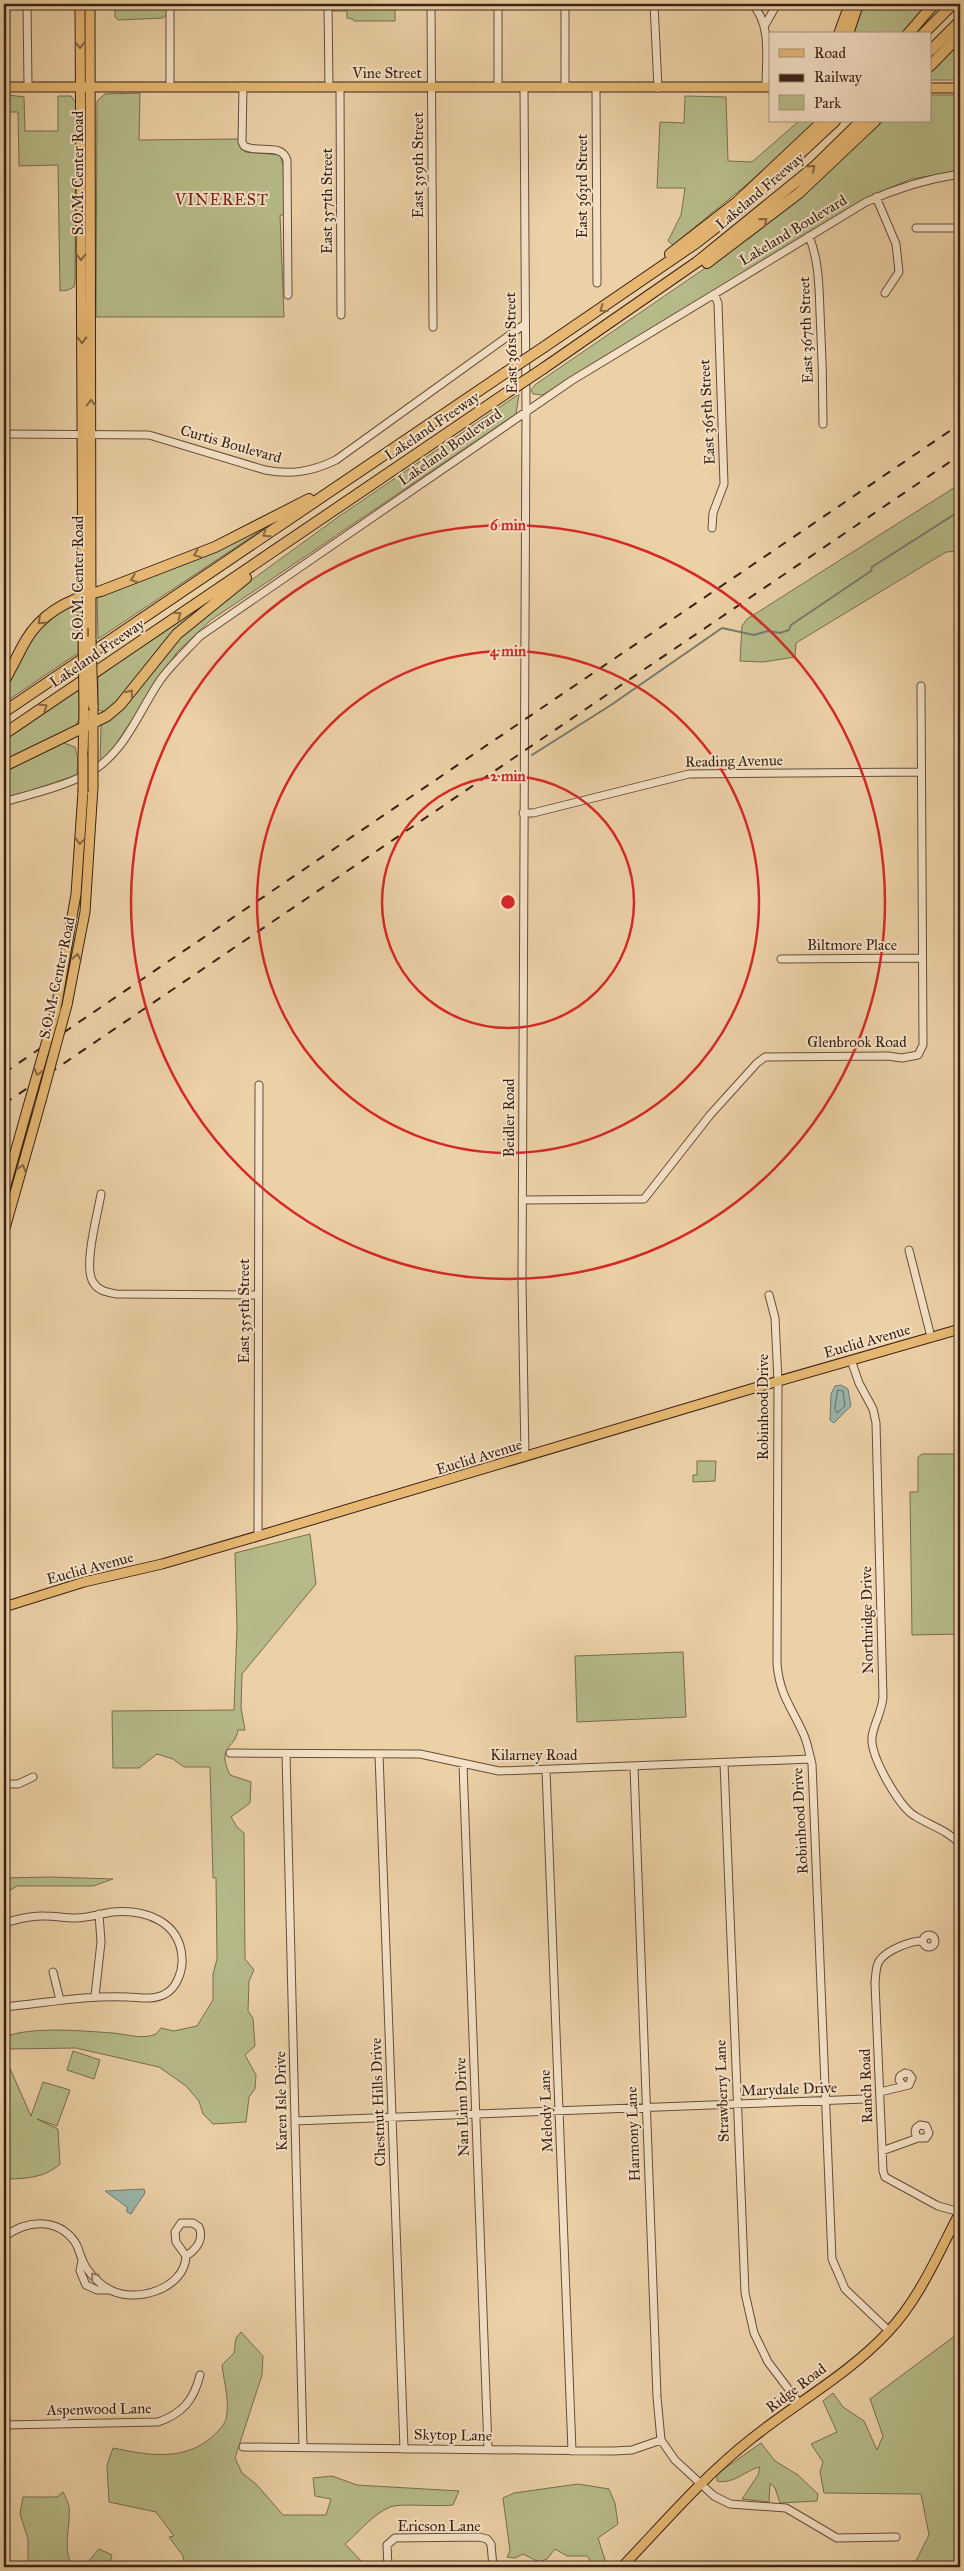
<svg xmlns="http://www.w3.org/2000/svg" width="964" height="2571" font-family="'IM FELL Great Primer',serif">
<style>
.green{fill:#b6bb88;stroke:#786e4f}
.water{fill:#99b6ab;stroke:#737b6f}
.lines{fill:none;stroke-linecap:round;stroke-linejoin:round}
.shore{stroke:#696c60;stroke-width:1}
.stream{stroke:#737b6f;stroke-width:2}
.minor-casing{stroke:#664e3a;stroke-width:9}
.major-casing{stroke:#392216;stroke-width:11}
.highway-casing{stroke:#392216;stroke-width:12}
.minor{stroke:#f3e0c5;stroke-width:7}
.major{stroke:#e6b873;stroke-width:9}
.highway{stroke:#e6b873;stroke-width:10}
.rail{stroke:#392216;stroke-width:2;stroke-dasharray:9 9;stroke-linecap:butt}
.major-bridge-casing{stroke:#392216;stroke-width:11;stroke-linecap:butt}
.highway-bridge-casing{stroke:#392216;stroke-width:12;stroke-linecap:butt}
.major-bridge{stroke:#e6b873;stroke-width:9}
.highway-bridge{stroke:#e6b873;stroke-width:10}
.oneway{stroke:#876640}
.oneway2{stroke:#96816e}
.ring{fill:none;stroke:#d62828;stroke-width:2.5}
.labels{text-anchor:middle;stroke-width:4;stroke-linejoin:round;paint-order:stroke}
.street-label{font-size:15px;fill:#392216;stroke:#f3e0c5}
.neighbourhood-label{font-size:16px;letter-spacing:1px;fill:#7a1f14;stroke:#f3e0c5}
.centre{fill:#d62828;stroke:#f3e0c5;stroke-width:2.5}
.ring-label{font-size:15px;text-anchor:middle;font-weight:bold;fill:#d62828;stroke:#f3e0c5;stroke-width:4;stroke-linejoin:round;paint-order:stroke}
</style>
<rect width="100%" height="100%" fill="#ecd0a6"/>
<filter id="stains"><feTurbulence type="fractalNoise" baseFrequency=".004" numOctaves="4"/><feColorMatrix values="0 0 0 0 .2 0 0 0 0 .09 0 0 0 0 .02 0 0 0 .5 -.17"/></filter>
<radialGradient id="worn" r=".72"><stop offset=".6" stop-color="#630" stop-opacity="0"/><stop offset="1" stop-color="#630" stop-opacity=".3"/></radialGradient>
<!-- green -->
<path class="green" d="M115,4H167V14L163,18L118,20L115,17Z
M329,4H395V21H354L353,19L347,18V11H329Z
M862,4H930L903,34H852Z
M960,42V80H930V71Z
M140,93L139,140L238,139L245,152L280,155L284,169L285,215H280L284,317H96L97,101L105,94Z
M8,95L24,97L25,131H58V96H71L76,103L75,281L74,287L68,290L60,291L58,165L19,166L18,112H5V99Z
M930,95H960V171L911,179L868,197L582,370L543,395L533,394L531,390L536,384L752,236L799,199L883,121H930Z
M685,96L726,97L728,161L752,162L799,121H815L784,154L673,245L668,241L681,215L685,188H657L660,122L684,123Z
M519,394L516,414L211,620L177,652L114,747L100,761L101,726L178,637L224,600L338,517Z
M960,484V551L946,552L796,643L795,657L763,662L740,661L742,626L747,619Z
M261,527L263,529L98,639L97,597L161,573Z
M75,607L79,616L78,653L4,703V684L42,623L67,608Z
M190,613L192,616L133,685L107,712L98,710V677Z
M79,690V719L75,727L4,762V741Z
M64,743L75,747L78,759L77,775L4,799V772Z
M922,1454H960V1634L912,1635L910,1492H918V1457Z
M697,1461H716L715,1481L693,1482V1475H697Z
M310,1534L316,1584L242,1674L241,1708L245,1730H238C235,1750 216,1745 230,1775L251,1782L250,1803L231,1817L237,1827L244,1833L245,1959L254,1970L249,1981L248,2011L253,2018L255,2046L245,2055L256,2075L255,2089L249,2097L246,2122L213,2124L203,2114L199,2101L186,2086L159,2067L76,2048L10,2049L5,2046L9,2042L4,2037C32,2026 83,2031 113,2033C126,2034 143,2040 156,2034C158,2032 159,2030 161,2028L174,2031L197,2026L213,2000V1974L217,1959L216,1878H213L210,1767H184L173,1759L157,1754L139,1768H113L112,1711L234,1710L237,1628L235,1553Z
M683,1652L686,1717L577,1722L575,1656Z
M50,1877L113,1879L93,1886H17L4,1894V1878Z
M73,2051L100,2060L94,2079L67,2070Z
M4,2060L8,2064L31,2116L43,2082L70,2090L57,2126L37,2119L58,2129L60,2164C45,2178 24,2179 4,2179Z
M241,2332L263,2356L262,2375L235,2458L242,2473L256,2484L283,2515H326L331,2499L315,2496L313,2478L332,2476L357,2485L459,2491L453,2505C438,2507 399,2503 390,2507C373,2514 359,2532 345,2544L367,2567H185L183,2556L169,2537L174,2536L156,2512L109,2502L107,2465L113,2448C147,2455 183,2462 212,2437C217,2432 224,2426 226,2419C230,2401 224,2383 222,2365L234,2353L236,2338Z
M960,2332V2567H901L916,2561L929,2535L921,2494L824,2493L820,2472L823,2462L811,2444L837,2432L823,2401L833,2393L843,2407L864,2421L877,2450L883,2436L870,2399Z
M761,2443L775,2461L798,2475L818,2494L817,2501L780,2503L775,2488L770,2483L769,2502L742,2499L758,2475L760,2467C746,2470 733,2485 717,2481V2474Z
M578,2484L609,2489L615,2503L618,2524L598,2538L605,2560L604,2567H595L587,2556H567L555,2549L547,2559L539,2562L523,2554L515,2558L507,2557L510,2551L503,2498L514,2493Z
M63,2492C65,2496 68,2502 69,2507C71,2528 62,2544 72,2567H28V2539L20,2514L23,2497H57Z
M99,2549L112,2555L109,2567H80L88,2562Z"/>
<!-- water -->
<path class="water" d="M841,1385L848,1389L851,1406L834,1423L830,1420L831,1394L835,1386Z
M144,2189L145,2193L131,2214L127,2212V2207L105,2191Z"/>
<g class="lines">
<!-- shore -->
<path class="shore" d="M838,1390L843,1391L845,1406L837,1413L835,1409Z"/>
<!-- stream -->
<path class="stream" d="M532,755L611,705L722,628L754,635L768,631L780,633L789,630L791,625L871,571L872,567L958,512L960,508
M960,2501V2520"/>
<!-- minor casing -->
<g class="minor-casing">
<path id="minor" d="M27,4L28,86
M170,4V85
M328,4L329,87
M431,4L433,327
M565,4V87
M654,4L658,88
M752,4C772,24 766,60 766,87
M765,25L777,4
M243,86L242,142L244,146C258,154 281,142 287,160L288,295
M340,87L341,315
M498,87V4
M524,87L526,411L522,1283L525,1457
M596,88L597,283
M876,197L896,244L899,272L885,293
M916,228H960
M809,236C819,261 819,286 820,312C822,349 823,386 823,424
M4,434L149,435L265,470C291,475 311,472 336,460L525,324
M712,528L713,513L724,484L718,303L714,294
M4,802C31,794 62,787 87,774C125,754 138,712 161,679C172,664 187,650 200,636L571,381L866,202C897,188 926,179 960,174
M523,813H533L689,774L921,772
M781,959L922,958
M101,1194C98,1213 83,1266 93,1282C98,1291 107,1292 116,1294L258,1295
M522,1200L644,1199L710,1115L757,1063L765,1057L888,1056L902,1058L918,1055L923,1045L921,686
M909,1250L931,1337
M769,1295L775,1318L778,1381L777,1664C780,1696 791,1706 803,1733C808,1743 809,1754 812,1764L832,2259L845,2289L889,2331
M851,1360L859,1383L873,1409L876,1423L883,1697C882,1712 874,1723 872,1737C870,1756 899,1807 915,1816C931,1826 947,1830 960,1844
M258,1536L259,1085
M230,1753L420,1754L499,1771L811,1759
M286,1754L303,2447
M379,1754L404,2449
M724,1763L745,2293L754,2333L768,2362L799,2403
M463,1764L488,2449
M634,1767L657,2397L661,2440L675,2460L714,2496L730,2504L786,2508L837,2538L896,2537
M546,1770L572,2451
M4,1784H18L33,1777
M4,1923C17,1919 31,1915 45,1916C55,1916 65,1918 75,1918C87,1918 100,1914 112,1912C145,1909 180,1921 182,1958C183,1970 177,1988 165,1994C154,2000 140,1998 128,1997C86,1995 46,2003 4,2007
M923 1941a6 6 0 1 1 12 0a6 6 0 1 1-12 0Z
M923,1941C912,1940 887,1950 880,1960C875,1966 876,1976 875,1983L883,2171L885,2177L938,2206L960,2212
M53,1972L60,2000
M95,1996L101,1942L99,1914
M880,2092L909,2085L912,2078L909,2074L905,2073L900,2076L899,2080L902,2084
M295,2121L865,2099
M882,2151L918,2138H926L929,2133L926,2126L920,2125L916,2128L915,2133L918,2138
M4,2237C26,2220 57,2217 75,2242C79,2248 79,2253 82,2259C85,2269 98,2283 107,2288C132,2305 185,2290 186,2256L176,2242L175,2232L181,2223H193L199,2227C204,2239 197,2249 186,2256
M82,2260L80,2271L86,2285L97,2290H109
M4,2425L158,2422C182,2414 194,2400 200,2375
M243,2447L614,2451L632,2450L661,2440
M388,2567L387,2545L395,2538L479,2537L487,2539L491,2544L493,2567"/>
</g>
<!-- major casing -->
<g class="major-casing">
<path id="major" d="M80,4L83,628
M90,4L91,640
M4,87H770
M930,88H960
M93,705V751
M83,758L84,711
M67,1005L85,912L93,787
M56,1009L76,894L83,792
M4,1192L27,1110
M4,1232L41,1101
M4,1607L84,1582L162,1564L258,1536L744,1391L960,1329
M622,2567C664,2523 703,2477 751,2439C796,2403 849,2374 888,2332C920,2298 939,2252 960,2212"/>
</g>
<!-- highway casing -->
<g class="highway-casing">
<path id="highway" d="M839,34L850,4
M848,34L858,4
M908,34L934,4
M923,34L953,4
M930,51L960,21
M930,66L960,35
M670,254L737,202L823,121
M707,263L799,193L875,121
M544,347L696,243L745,205L835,121
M544,368L697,262L814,167L861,121
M4,681C12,668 18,654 26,640C42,613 71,598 101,591L215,547L309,499
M4,712L505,373
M4,734L505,394
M4,766L107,716L120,705L177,634L246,578"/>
</g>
<!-- minor -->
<use href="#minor" class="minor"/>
<!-- major -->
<use href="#major" class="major"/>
<!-- highway -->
<use href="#highway" class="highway"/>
<!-- rail -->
<path class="rail" d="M4,1073L960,424
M4,1104L960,455"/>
<!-- major-bridge casing -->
<g class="major-bridge-casing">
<path id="major-bridge" d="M83,628L84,711
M91,640L93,705
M93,787V751
M83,792V758
M41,1101L67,1005
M27,1110L56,1009"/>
</g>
<!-- highway-bridge casing -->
<g class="highway-bridge-casing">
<path id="highway-bridge" d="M505,373L544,347
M505,394L544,368"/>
</g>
<!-- major-bridge -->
<use href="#major-bridge" class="major-bridge"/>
<!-- highway-bridge -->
<use href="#highway-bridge" class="highway-bridge"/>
</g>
<!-- one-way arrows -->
<defs><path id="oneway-chevron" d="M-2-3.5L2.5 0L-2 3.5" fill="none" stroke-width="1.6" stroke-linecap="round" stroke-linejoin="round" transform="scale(1.25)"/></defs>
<g class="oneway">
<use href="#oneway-chevron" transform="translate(80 45) rotate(89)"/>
<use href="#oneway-chevron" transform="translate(812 168) rotate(-41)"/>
<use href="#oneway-chevron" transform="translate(764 221) rotate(-39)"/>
<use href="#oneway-chevron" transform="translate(81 257) rotate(90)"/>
<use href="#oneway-chevron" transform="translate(603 309) rotate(144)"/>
<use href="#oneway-chevron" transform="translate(82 340) rotate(89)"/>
<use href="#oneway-chevron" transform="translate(91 403) rotate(-90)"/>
<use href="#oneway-chevron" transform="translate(266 534) rotate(146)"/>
<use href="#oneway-chevron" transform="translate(197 554) rotate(158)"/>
<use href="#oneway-chevron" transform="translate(134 579) rotate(159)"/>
<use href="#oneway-chevron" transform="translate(178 615) rotate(-34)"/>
<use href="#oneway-chevron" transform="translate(41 621) rotate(137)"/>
<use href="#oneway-chevron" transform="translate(130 693) rotate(-52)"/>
<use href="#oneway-chevron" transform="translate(44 707) rotate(-34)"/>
<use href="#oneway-chevron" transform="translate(80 841) rotate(94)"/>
<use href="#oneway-chevron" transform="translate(77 957) rotate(-80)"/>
<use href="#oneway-chevron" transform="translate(38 1072) rotate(106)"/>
<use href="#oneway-chevron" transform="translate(22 1168) rotate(-74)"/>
</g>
<use class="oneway2" href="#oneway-chevron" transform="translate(94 2276) rotate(-129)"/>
<!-- distance rings -->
<g class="ring">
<circle cx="508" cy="902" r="126"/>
<circle cx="508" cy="902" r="251"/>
<circle cx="508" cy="902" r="377"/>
</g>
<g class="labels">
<!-- street labels -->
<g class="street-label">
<text x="387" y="78">Vine Street</text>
<text transform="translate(418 165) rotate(-90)" y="5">East 359th Street</text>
<text transform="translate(78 173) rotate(-90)" y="5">S.O.M. Center Road</text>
<text transform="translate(582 186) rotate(-90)" y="5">East 363rd Street</text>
<text transform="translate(760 191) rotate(-40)" y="5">Lakeland Freeway</text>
<text transform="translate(327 201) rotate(-90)" y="5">East 357th Street</text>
<text transform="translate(793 230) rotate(-31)" y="5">Lakeland Boulevard</text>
<text transform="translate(806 330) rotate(-92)" y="5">East 367th Street</text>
<text transform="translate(511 343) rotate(-91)" y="5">East 361st Street</text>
<text transform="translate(707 412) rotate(-93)" y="5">East 365th Street</text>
<text transform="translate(432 426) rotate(-34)" y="5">Lakeland Freeway</text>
<text transform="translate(231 444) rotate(16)" y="5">Curtis Boulevard</text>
<text transform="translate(450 447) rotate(-35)" y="5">Lakeland Boulevard</text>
<text transform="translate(78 578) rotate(-90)" y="5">S.O.M. Center Road</text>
<text transform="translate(97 653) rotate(-34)" y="5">Lakeland Freeway</text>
<text transform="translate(734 761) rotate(-1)" y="5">Reading Avenue</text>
<text x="852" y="950">Biltmore Place</text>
<text transform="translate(57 978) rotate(-78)" y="5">S.O.M. Center Road</text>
<text x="857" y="1047">Glenbrook Road</text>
<text transform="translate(509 1118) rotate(-90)" y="5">Beidler Road</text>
<text transform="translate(244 1311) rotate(-90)" y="5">East 355th Street</text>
<text transform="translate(867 1341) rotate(-16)" y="5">Euclid Avenue</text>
<text transform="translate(763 1407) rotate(-90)" y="5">Robinhood Drive</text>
<text transform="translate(479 1457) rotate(-17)" y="5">Euclid Avenue</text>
<text transform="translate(90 1568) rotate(-15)" y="5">Euclid Avenue</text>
<text transform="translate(867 1620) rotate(-91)" y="5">Northridge Drive</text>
<text x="534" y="1760">Kilarney Road</text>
<text transform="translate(800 1821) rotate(-93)" y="5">Robinhood Drive</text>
<text transform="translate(866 2086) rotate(-92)" y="5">Ranch Road</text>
<text transform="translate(789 2089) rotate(-2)" y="5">Marydale Drive</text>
<text transform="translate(722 2091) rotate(-92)" y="5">Strawberry Lane</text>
<text transform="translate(281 2101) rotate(-91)" y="5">Karen Isle Drive</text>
<text transform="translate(378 2102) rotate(-92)" y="5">Chestnut Hills Drive</text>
<text transform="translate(462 2107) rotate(-92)" y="5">Nan Linn Drive</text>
<text transform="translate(546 2111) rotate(-92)" y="5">Melody Lane</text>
<text transform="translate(633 2134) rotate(-92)" y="5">Harmony Lane</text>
<text transform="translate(796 2388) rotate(-37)" y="5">Ridge Road</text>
<text transform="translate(99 2409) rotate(-1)" y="5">Aspenwood Lane</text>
<text transform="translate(453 2435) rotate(1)" y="5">Skytop Lane</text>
<text x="439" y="2531">Ericson Lane</text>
</g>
<!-- neighbourhood labels -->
<g class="neighbourhood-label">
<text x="222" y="205">VINEREST</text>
</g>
</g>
<circle cx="508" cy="902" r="8" class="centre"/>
<g class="ring-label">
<text x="508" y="530">6 min</text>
<text x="508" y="656">4 min</text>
<text x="508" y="781">2 min</text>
</g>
<!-- margin -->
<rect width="964" height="2571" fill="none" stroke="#ecd0a6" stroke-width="20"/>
<rect x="5" y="5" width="954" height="2561" fill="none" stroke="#392216" stroke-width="2.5"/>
<rect x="10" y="10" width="944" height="2551" fill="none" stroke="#392216"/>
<!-- legend -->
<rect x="769" y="32" width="162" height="90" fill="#f3e0c5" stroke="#a9947f"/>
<rect x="779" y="49" width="25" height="8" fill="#e6b873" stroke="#a9947f"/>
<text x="814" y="58" font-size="15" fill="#392216">Road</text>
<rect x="779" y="74" width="25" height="8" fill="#392216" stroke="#a9947f"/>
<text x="814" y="82" font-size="15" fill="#392216">Railway</text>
<rect x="779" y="95" width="25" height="15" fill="#b6bb88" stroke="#a9947f"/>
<text x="814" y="108" font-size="15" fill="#392216">Park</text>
<rect width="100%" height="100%" filter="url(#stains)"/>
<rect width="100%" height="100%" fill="url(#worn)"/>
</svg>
